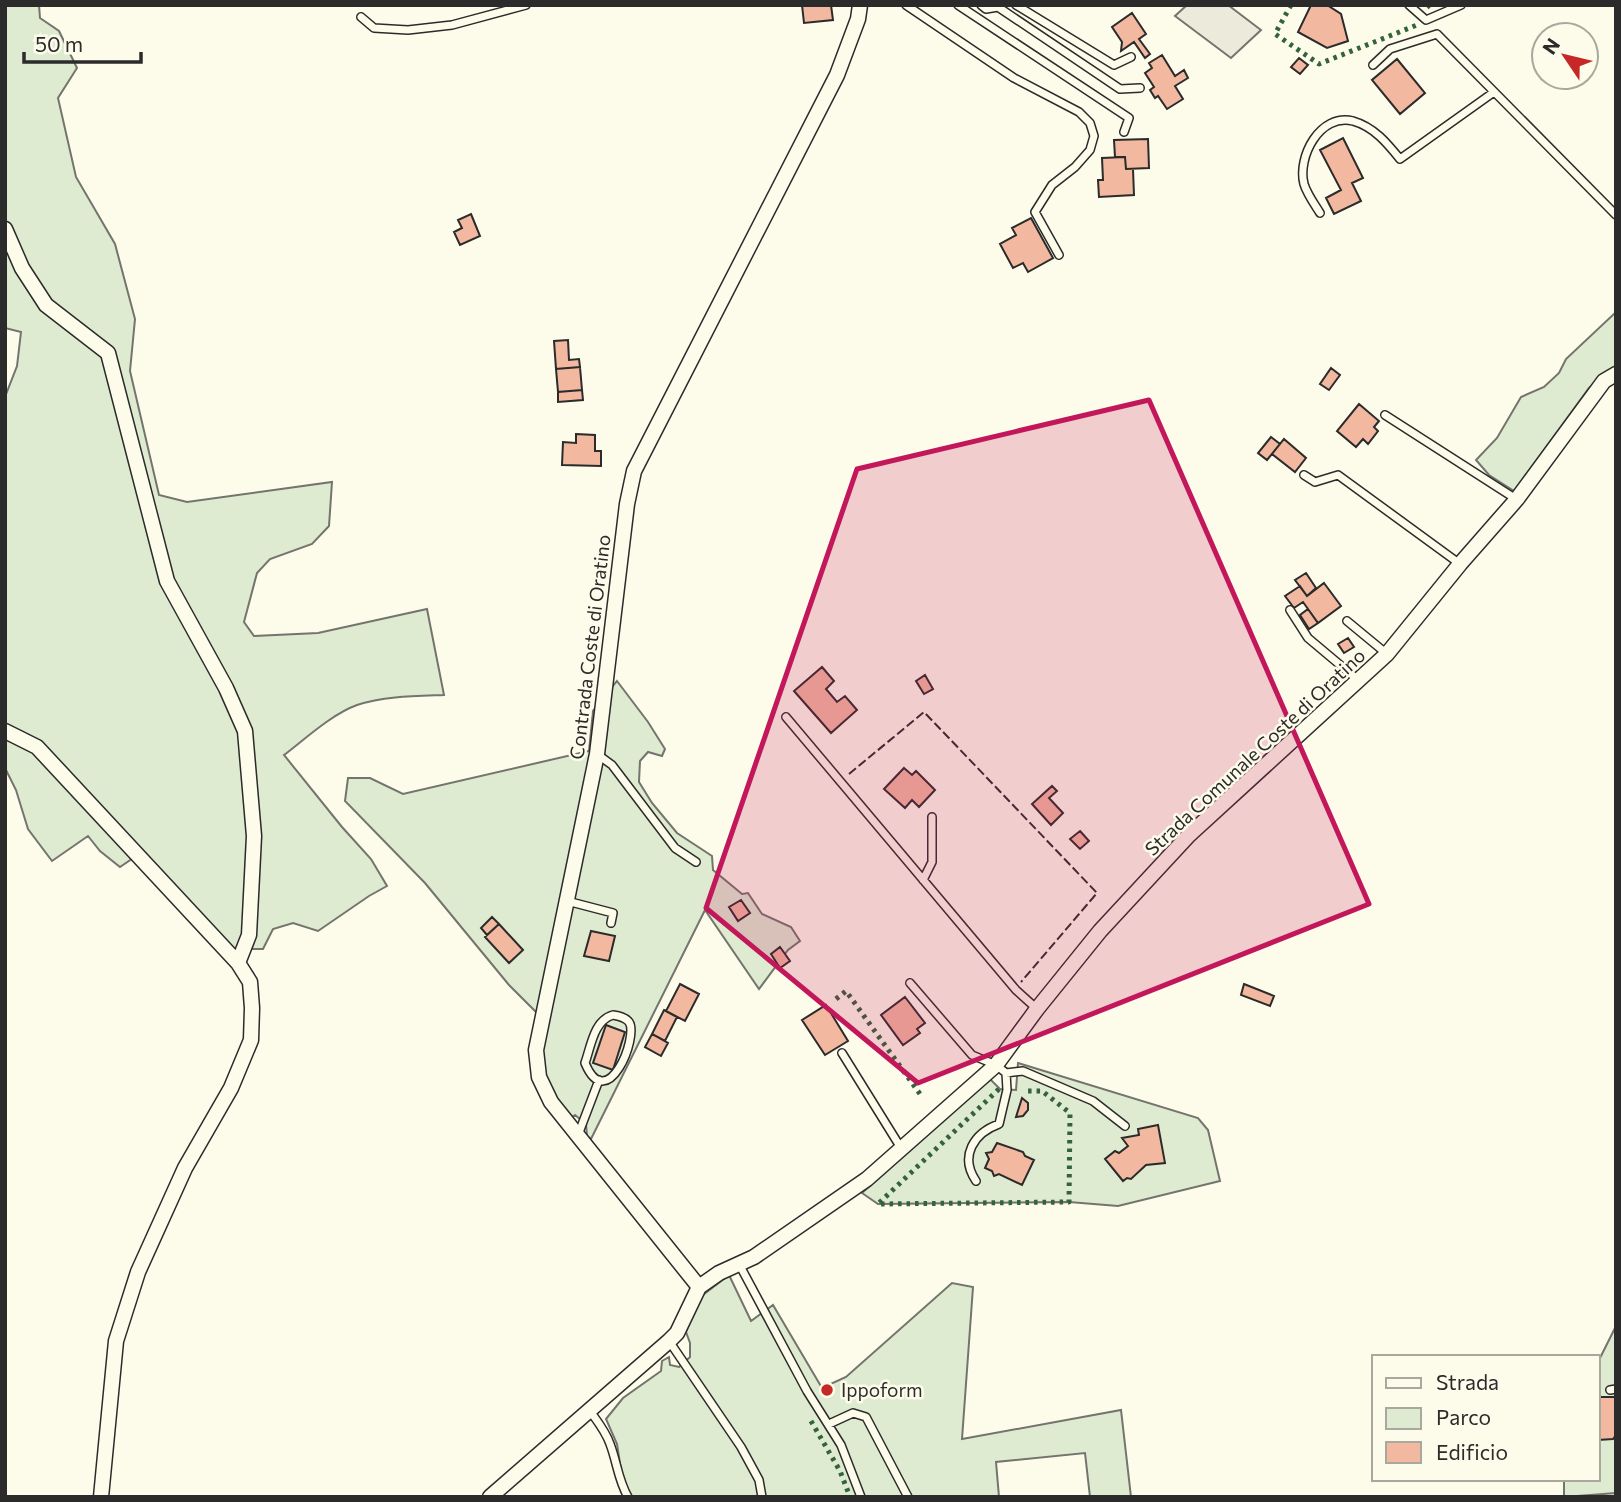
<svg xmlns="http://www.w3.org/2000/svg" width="1621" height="1502" font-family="Commissioner,sans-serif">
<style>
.green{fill:#deebd1;stroke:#74746e;stroke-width:2}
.parking{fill:#eceadb;stroke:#74746e;stroke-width:2}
.building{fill:#f2b8a0;stroke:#2b2b2b;stroke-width:2}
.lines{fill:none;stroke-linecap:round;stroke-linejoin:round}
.service-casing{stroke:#2b2b2b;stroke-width:10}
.minor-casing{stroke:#2b2b2b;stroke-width:17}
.service{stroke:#fdfbea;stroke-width:7}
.minor{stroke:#fdfbea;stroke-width:14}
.hedge{stroke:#34623c;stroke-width:5;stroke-dasharray:3.5 5;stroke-linecap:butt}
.fence{stroke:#2b2b2b;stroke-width:2;stroke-dasharray:9 3.5;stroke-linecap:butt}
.marked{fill:#c2185b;fill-opacity:0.2;stroke:#c2185b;stroke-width:5;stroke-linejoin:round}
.poi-dot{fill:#c62828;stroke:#fdfbea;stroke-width:2.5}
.labels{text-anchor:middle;stroke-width:5;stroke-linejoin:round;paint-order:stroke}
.street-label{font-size:19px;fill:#2b2b2b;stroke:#fdfbea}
.poi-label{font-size:19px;fill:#2b2b2b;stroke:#fdfbea;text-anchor:start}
</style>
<rect width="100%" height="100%" fill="#fdfbea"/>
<!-- green -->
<path class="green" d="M5,5H39L40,18L59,31L77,68L58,98L76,177L115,244L135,319L130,371L159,495L187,502L332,482L329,526L312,544L270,559L257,573L244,622L254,636L318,633L427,609L444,695C415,696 384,696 357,705C332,714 305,739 284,755L342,827L371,859L387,886L369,896L318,931L293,923L273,929L263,949H232L142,852L120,867L100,851L88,836L52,861L28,829L16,790L5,768V397L17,366L21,332L5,328Z
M1616,312V366L1589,388L1514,491L1489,475L1476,460L1497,438L1521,397L1544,387L1559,373L1566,359Z
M617,681L648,722L665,749L662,756L648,752L640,761L639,782L652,803L677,833L712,856L713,870L742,894L748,893L762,914L791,927L800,941L788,950L759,989L705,910L591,1139L587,1136L586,1124L575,1115L568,1120L541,1075L537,1013L509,985L425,883L345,801L348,778H370L403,794L589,751L593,711Z
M1018,1063L1198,1118L1208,1130L1220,1181L1118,1206L1069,1202L878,1204L862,1193L986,1081L991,1080L1000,1089L1016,1090Z
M729,1275L751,1321L773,1305L822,1388L846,1377L952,1283L973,1287L962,1439L1121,1410L1131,1497H1090L1085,1453L996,1462L999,1497H631L623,1483L617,1444L606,1419L623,1398L661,1371L662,1361L669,1357L670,1365L679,1367L690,1357V1343L686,1332L699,1298Z
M1616,1326V1493L1564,1497V1479H1598V1362Z"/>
<!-- parking -->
<path class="parking" d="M1187,5H1228L1261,30L1231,58L1175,16Z"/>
<!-- building -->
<path class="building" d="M802,5H831L833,20L804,23Z
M1311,5H1327L1341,14L1348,41L1327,48L1298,32Z
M1132,13L1146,34L1139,39L1150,54L1145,58L1134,42L1121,51L1122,42L1112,27Z
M1162,55L1175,76L1184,70L1188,78L1175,86L1183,99L1167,109L1158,96L1155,98L1150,90L1154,87L1145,73L1152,68L1149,63Z
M1299,58L1308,65L1300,74L1291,67Z
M1397,59L1425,93L1400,114L1372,80Z
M1343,138L1363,178L1352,183L1361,201L1334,214L1326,198L1341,190L1320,150Z
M1148,139L1149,168L1126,169L1125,157H1115L1114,140Z
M1125,157L1126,169H1133L1134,195L1099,197L1098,180H1103L1102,158Z
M471,214L480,236L460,245L454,232L462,228L458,220Z
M1031,218L1053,258L1028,272L1023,263L1013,268L1000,244L1016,235L1012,228Z
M568,340L569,360L579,359L580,367L556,369L554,341Z
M580,367L582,390L558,392L556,369Z
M1331,368L1340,375L1329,390L1320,384Z
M582,390L583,400L558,402V392Z
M1359,404L1379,421L1374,427L1378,431L1368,444L1363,439L1356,447L1337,431Z
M576,434L595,435V451H601V466L562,465L563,442L576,443Z
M1271,437L1280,444L1267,460L1258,453Z
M1284,439L1306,458L1295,472L1272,454Z
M1306,573L1316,588L1307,596L1295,580Z
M1324,583L1341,606L1318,623L1303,602L1294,608L1285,596L1300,586L1307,596Z
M1308,609L1318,623L1309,629L1300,615Z
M1348,638L1354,647L1344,653L1338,644Z
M822,667L834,681L826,689L837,702L845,696L857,710L831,733L794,691Z
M925,675L933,689L924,694L916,681Z
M904,768L912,775L916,771L935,790L919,807L912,800L905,808L884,789Z
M1052,786L1057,791L1049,798L1063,813L1051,825L1032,804Z
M1080,831L1089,841L1080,849L1070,839Z
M741,900L750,913L738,921L729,907Z
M492,917L499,924L487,935L481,928Z
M499,924L523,950L509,963L485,937Z
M591,931L615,936L609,961L584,956Z
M780,947L790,961L780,968L771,954Z
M680,984L699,994L685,1021L666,1011Z
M1244,984L1274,996L1270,1006L1241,995Z
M905,997L925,1023L917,1029L920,1033L903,1045L881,1015Z
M826,1005L848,1041L825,1055L802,1020Z
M664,1010L677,1017L665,1041L652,1034Z
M606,1025L625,1032L613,1070L593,1063Z
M652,1034L668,1043L661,1056L645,1047Z
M1022,1098L1028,1103V1110L1023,1116L1016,1117Z
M1158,1125L1165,1163L1146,1165L1131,1179L1127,1178L1123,1181L1105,1159L1115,1151L1119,1153L1128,1146L1122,1138L1139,1135L1138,1129Z
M997,1143L1023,1152L1025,1156L1034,1160L1022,1185L999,1174L994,1176L992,1171L985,1168L989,1159L986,1153L992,1152Z
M1598,1397H1616V1435L1613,1439L1598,1440Z"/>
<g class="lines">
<!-- service casing -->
<g class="service-casing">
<path id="service" d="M906,5L1014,78L1079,112L1090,123L1094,136L1090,150L1075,167L1052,185L1035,212L1059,255
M958,5L1129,118L1124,132
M981,5L986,9L998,7L1120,89L1140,88
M1016,5L1114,65L1131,57
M1409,5L1426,20L1461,5
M361,17L374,28L408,30L452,25L526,5
M1373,65L1390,49L1437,34L1616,215
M1320,213C1315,205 1307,194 1304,184C1297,157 1320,113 1353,121C1374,127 1387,143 1400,159L1494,92
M1385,415L1516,499
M1304,475L1315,482L1338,475L1460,564
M1290,610L1308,638L1358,680
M1347,621L1387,654
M786,717L1016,990L1037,1009
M597,754L612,765L675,848L696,862
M923,880L932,862V817
M567,901L613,913L611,923
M910,983L972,1055L996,1065L1006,1073L1007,1090L999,1124C974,1133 959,1156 976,1181
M613,1015C619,1016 625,1017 629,1022C639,1037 607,1116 585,1063C591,1046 594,1020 613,1015Z
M842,1053L901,1148
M1006,1073L1023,1071L1093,1101L1125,1126
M578,1135L599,1080
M739,1264L807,1391L841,1445L861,1497
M669,1341L741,1447L759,1480L762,1497
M1610,1390L1616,1389
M590,1411C598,1422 606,1432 610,1444C617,1462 618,1480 628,1497
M829,1424L853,1413L866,1417L908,1497"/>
</g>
<!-- minor casing -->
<g class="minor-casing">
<path id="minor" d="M5,229L22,268L46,305L108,353L167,581L226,688L245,731L254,836L249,935L238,963
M5,731L37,747L238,963L250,982L252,1008L251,1040L231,1088L185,1168L138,1272L116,1341L101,1497
M699,1287L551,1102L539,1077L536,1050L597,754L627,504L634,471L837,75L858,19L860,5
M490,1497L669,1341L677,1333L699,1287L719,1273L754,1257L867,1179L996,1065L1037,1009L1100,931L1189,835L1387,654L1460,564L1517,499L1604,381L1616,374"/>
</g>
<!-- service -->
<use href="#service" class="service"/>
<!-- minor -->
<use href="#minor" class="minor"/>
<!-- hedge -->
<path class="hedge" d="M1291,5L1275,34L1319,64L1417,25
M1428,5L1431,8
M836,999L846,991L920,1094
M999,1089L878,1204L1069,1202L1070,1113L1042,1091H1024
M811,1421L840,1471L850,1497"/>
<!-- fence -->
<path class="fence" d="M849,774L924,712L1097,893L1021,982"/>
</g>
<!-- marked area -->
<path class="marked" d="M1149,400L1369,904L918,1083L706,908L857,469Z"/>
<!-- markers -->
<circle class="poi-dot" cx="827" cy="1390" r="7"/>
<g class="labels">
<!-- street labels -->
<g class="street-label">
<text transform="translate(590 647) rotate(-83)" y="7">Contrada Coste di Oratino</text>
<text transform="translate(1255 752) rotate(-43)" y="7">Strada Comunale Coste di Oratino</text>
</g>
<!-- poi labels -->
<g class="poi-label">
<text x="841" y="1397">Ippoform</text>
</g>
</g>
<!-- border -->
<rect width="1621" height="1502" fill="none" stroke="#2b2b2b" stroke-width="14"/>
<!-- legend -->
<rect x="1372" y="1355" width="228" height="126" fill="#fdfbea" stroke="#a9a89e" stroke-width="2"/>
<rect x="1386" y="1378" width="35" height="10" fill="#fdfbea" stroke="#a9a89e" stroke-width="2"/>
<text x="1436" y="1390" font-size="21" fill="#2b2b2b">Strada</text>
<rect x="1386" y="1408" width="35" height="21" fill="#deebd1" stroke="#a9a89e" stroke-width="2"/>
<text x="1436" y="1425" font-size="21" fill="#2b2b2b">Parco</text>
<rect x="1386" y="1442" width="35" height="21" fill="#f2b8a0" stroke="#a9a89e" stroke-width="2"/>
<text x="1436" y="1460" font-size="21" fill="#2b2b2b">Edificio</text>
<!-- north arrow -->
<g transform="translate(1565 56) rotate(305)"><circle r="33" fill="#fdfbea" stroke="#a9a89e" stroke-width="2"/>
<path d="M0-5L12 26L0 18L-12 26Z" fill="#c62828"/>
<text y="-10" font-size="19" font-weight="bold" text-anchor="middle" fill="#2b2b2b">N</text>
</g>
<!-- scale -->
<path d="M24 52v10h117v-10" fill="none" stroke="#2b2b2b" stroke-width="3.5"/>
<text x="35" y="52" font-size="21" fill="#2b2b2b" stroke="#fdfbea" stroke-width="5" paint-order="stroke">50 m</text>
</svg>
